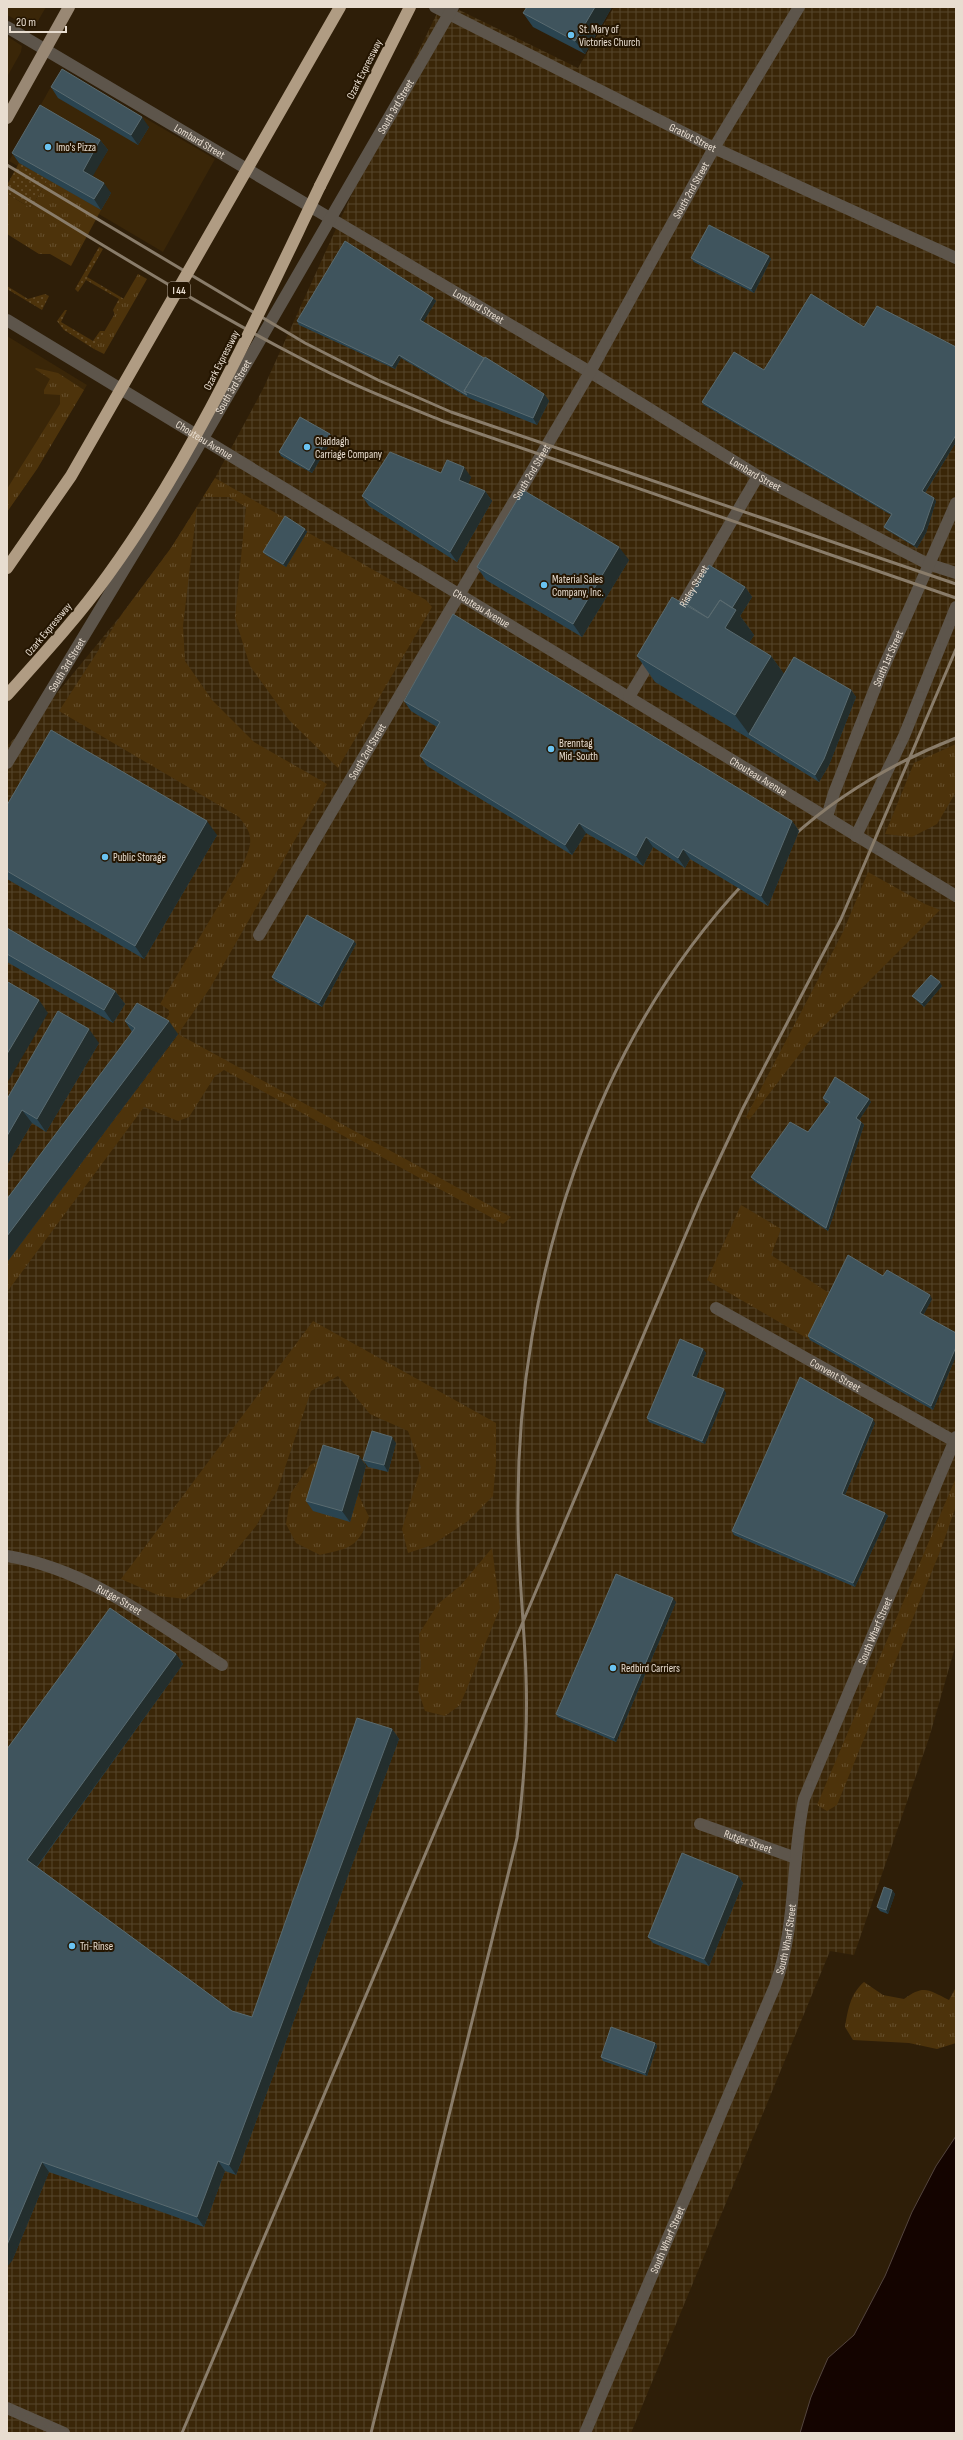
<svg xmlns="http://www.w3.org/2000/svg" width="963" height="2440" font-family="'Sofia Sans Condensed',sans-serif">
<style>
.built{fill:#3a2608}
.industrial{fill:url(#industrial-grid)}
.grass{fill:url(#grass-tufts)}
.garden{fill:url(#garden-dots)}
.water{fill:#140400;stroke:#54453e}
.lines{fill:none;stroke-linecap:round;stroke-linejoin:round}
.minor{stroke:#5d554b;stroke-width:12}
.major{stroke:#998874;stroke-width:12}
.highway{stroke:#b09c83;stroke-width:12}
.rail{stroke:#897c6a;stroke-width:3}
.highway-bridge{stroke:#b09c83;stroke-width:12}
.wall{fill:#2a4450}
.shaded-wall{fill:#232e2d}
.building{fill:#3f545d;stroke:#596a6f}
.poi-dot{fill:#6ac3f1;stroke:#241501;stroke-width:1.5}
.labels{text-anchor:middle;stroke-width:4;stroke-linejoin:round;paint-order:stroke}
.shield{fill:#241501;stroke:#ada192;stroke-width:1}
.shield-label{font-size:10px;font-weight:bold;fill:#e8ddd0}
.poi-label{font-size:11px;fill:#e8ddd0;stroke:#241501;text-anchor:start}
.street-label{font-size:11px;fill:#e8ddd0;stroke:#241501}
</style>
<defs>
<pattern id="industrial-grid" width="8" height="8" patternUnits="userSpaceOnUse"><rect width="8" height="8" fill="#3a2608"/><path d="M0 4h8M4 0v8" fill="none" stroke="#56452b"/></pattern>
<pattern id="grass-tufts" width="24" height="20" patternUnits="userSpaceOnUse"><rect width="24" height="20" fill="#4d330b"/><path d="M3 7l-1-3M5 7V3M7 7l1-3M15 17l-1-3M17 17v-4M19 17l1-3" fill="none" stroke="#67502e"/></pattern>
<pattern id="garden-dots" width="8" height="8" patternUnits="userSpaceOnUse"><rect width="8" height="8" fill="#4d330b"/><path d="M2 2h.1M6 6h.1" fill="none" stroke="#67502e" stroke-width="1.8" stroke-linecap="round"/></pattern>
</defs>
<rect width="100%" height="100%" fill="#2e1e08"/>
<!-- built -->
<path class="built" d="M7,7H46L35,26L30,27L7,15Z
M7,36L22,46L21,52L7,77Z
M63,70L215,159L163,252L9,161L57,76Z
M7,336L87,385L37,469L7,512Z"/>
<!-- industrial -->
<path class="industrial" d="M440,7H453L578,68L614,7H956V1644L929,1738L854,1955L830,1951L631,2433H7V746L53,698L122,614L171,548L215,478L263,389L392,106Z"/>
<!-- grass -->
<path class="grass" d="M48,179L101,210L71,266L50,254H39L7,234V194L31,208Z
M138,274L147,279L104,354L94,349Z
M36,368L58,373L84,390L37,469L7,512V489L60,404V395L44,394V390L50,379L35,369Z
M215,478L288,520L266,555L286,567L307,532L426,600L432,607L338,768L289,720L250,666L235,618L246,507L229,497H203Z
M197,507L183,626L185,661L212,700L254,742L327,784L210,988L178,1034L511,1217L503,1224L224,1070L215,1076L189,1117L178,1121L144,1107L7,1292V1262L178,1035L161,1025L169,1015V1010L160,1004L242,866C252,844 255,836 239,817L59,711L122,614L171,548Z
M956,744V792L937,824L912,837L885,834L914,763Z
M868,872L925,904L940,910L812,1038L749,1120L746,1117L843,932Z
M741,1205L781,1229L771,1255L832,1295L810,1340L707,1280Z
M313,1321L496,1423V1464L493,1496L468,1521L432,1545L408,1553L402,1529L421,1467L408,1431L370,1414L338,1376L311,1391L277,1491L256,1526L219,1571L185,1599L160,1596L121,1579Z
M330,1455L349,1521L358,1494L369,1517C358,1548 350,1548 320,1555L296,1543L286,1524L291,1493L310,1465Z
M955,1480L956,1506L941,1549L837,1805L827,1811L817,1805Z
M492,1548L500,1608L460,1705L445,1716L425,1711L418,1690L421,1664L419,1634L438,1604L461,1585Z
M956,1981V2043L937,2049L909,2043L853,2040L845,2027C848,2010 850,1994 864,1982L883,1995L904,1999C924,1984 929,1990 949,2000L955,1989Z"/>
<!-- garden -->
<path class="garden" d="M19,163L48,179L31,208L7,194V185Z
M99,247L103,249L87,277L124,299L115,315L113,310L119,299L86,280L78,292L75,289Z
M7,286L28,299L45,294L49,296L42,310L7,289Z
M65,310H67L61,322L93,341L100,331H105L94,349L64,330L57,321Z"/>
<!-- water -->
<path class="water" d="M956,2136V2433H800L811,2397L828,2358L854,2335L885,2276L912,2212L936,2166Z"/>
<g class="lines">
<!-- minor -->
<g class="minor">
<path id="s1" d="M435,7L714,148L956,258"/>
<path id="s2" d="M7,27L590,372L758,476L928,564L956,573"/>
<path id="s3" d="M7,320L956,896"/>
<path id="s4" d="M675,618L758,476"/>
<path d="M629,697L654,655"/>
<path id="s5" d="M7,763L194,454L453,7"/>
<path id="s6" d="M827,817L834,793L879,678L956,503"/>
<path d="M856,836L904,736L956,607"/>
<path id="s7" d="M259,935L590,372L714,148L799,7"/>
<path id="s8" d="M716,1308L954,1441"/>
<path id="s9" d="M7,1556C88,1569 155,1622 222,1665"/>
<path id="s10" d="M700,1824L796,1858"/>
<path d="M7,2408L64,2433"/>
<path id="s11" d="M585,2433L775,1986C797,1925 791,1861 804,1799L956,1437"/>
</g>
<!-- major -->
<path class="major" d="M7,118L69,7"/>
<!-- highway -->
<path class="highway" d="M320,186L410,7"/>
<!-- rail -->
<path class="rail" d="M7,165L305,343L378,380L451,412L956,584
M7,187C105,246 201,307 302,359C347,383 396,402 443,421L956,598
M791,838C838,795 897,761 956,738
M182,2433L702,1196L743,1108L841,919L956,649
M371,2433L517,1838C524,1784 528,1731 526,1676C524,1618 517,1561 518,1503C518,1284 593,1042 746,881"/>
<!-- highway-bridge -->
<path class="highway-bridge" d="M7,568L71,476L340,7
M7,695C42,656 78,617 108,575C195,455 256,319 320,186"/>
</g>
<!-- wall -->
<path class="wall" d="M523,7H612L585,54L533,27L523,13L526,9Z
M51,87L149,127L138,145L58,98Z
M100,140L108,150L92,176L111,193L101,210L19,163L12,153Z
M769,256L771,259L754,293L694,262L691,258Z
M433,298L436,301L423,322L544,394L549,401L537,425L469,398L401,358L395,369L299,325L297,321Z
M864,327L956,347V442L925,493L936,501L926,533L917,548L887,530L884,527L891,515L704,405L702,402L764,370Z
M330,434L333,438L312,473L281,456L279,452Z
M441,473L471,477L468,484L485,491L492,501L457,562L369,506L362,496Z
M305,529L307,532L286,567L266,555L263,552Z
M629,560L582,637L486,580L477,567Z
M745,587L752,597L740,616L754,635L749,643L771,656L784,674L851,690L856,697L829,765L819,782L753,741L655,682L637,656L687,606L685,603Z
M404,701L792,821L799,831L768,906L690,859L685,868L653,847L643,866L586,833L572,855L427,766L420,756L437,727L411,711Z
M7,805L217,835L144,959L7,879Z
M7,928L115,991L125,1004L113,1023L7,962Z
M354,941L356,944L322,1007L275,981L272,977Z
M942,986L924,1007L915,999L912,996Z
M125,1021L178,1034L7,1262V1199L132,1032Z
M99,1043L46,1132L32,1123L7,1165V1099Z
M823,1098L869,1099L871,1102L859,1120L864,1125L828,1231L754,1181L751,1177L808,1132L829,1104L825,1102Z
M932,1299L923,1315L956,1333V1356L933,1410L810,1340L808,1336Z
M703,1349L706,1353L696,1378L726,1393L705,1444L649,1422L647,1418Z
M875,1423L845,1495L885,1513L888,1516L855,1587L734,1535L732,1531Z
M396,1443L388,1472L368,1467L363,1460Z
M359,1456L366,1466L350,1522L313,1511L306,1501Z
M676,1602L616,1742L558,1717L556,1714Z
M176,1654L183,1664L37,1867L232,2011L252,2017L392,1729L399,1739L236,2175L225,2171L204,2227L49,2172L12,2261L7,1749Z
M738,1876L743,1883L709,1966L653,1943L648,1937Z
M892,1890L895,1894L888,1914L880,1911L877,1907Z
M655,2043L657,2046L647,2076L603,2061L601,2057Z"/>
<!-- shaded-wall -->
<path class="shaded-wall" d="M595,7H612L585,54L575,41Z
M142,117L149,127L138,145L131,135Z
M100,140L108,150L90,181L83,171Z
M104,183L111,193L101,210L94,199Z
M769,256L771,259L754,293L751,289Z
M433,298L436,301L422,324L420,320Z
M399,355L401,358L395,369L392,366Z
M544,394L549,401L537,425L533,418Z
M330,434L333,438L312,473L309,470Z
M956,435V442L924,494L922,491Z
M464,467L471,477L466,490L459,480Z
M485,491L492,501L457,562L450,552Z
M934,498L936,501L926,533L917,548L914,545Z
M305,529L307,532L286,567L283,564Z
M619,547L629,560L582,637L573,624Z
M745,587L752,597L740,616L754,635L742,654L721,626Z
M771,656L789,681L749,734L735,715Z
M851,690L856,697L829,765L819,782L815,775Z
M207,821L217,835L144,959L135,946Z
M792,821L799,831L768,906L761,896Z
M579,823L586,833L572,855L565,845Z
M646,837L653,847L643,866L636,856Z
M683,849L690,859L685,868L678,858Z
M354,941L356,944L322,1007L319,1003Z
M940,982L942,986L924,1007L922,1003Z
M115,991L125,1004L113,1023L104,1010Z
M39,1000L48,1013L7,1083V1054Z
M169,1021L178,1034L7,1262V1236Z
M89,1029L99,1043L46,1132L37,1119Z
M869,1099L871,1102L858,1122L856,1118Z
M22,1110L32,1123L7,1165V1136Z
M861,1122L864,1125L828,1231L826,1228Z
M930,1295L932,1299L923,1316L920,1313Z
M956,1347V1356L933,1410L931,1406Z
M703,1349L706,1353L695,1380L692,1376Z
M724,1389L726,1393L705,1444L702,1441Z
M873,1419L875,1423L844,1497L842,1494Z
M392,1437L396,1443L388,1472L384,1465Z
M359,1456L366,1466L350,1522L342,1511Z
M885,1513L888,1516L855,1587L853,1583Z
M673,1598L676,1602L616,1742L614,1738Z
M176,1654L183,1664L34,1870L27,1860Z
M392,1729L399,1739L236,2175L229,2165Z
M738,1876L743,1883L709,1966L704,1959Z
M892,1890L895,1894L888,1914L886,1910Z
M655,2043L657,2046L647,2076L645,2073Z
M218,2161L225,2171L204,2227L197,2217Z
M42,2162L49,2172L12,2261L7,2267V2245Z"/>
<!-- building -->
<path class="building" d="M527,7H595L575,41L523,13Z
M62,69L142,117L131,135L51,87Z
M40,105L100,140L83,171L104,183L94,199L12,153Z
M709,225L769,256L751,289L691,258Z
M345,241L433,298L420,320L484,358L464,391L467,395L399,355L392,366L297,321Z
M811,294L864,327L877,306L956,347V435L922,491L934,498L923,530L914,545L884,527L892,514L702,402L734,352L764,370Z
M485,357L544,394L533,418L464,391Z
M300,417L330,434L309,470L279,452Z
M390,452L441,473L447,460L464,467L459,480L485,491L450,552L362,496Z
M523,490L619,547L573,624L477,567Z
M285,516L305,529L283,564L263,552Z
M709,565L745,587L732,608L720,600L708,618L685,603Z
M672,597L708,618L720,600L736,610L725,628L771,656L735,715L637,656Z
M453,614L792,821L761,896L683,849L678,858L646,837L636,856L579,823L565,845L420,756L440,722L404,701Z
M794,657L851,690L824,759L815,775L749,734Z
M51,730L207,821L135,946L7,871V805Z
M307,915L354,941L319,1003L272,977Z
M7,928L115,991L104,1010L7,954Z
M931,975L940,982L922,1003L912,996Z
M7,982H8L39,1000L7,1054Z
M137,1003L169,1021L7,1236V1199L135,1028L125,1021Z
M58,1011L89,1029L37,1119L22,1110L7,1136V1099Z
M835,1077L869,1099L856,1118L861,1122L826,1228L751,1177L790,1122L808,1132L830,1102L823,1098Z
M848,1255L883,1276L887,1270L930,1295L920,1313L956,1333V1347L931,1406L808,1336Z
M680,1339L703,1349L692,1376L724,1389L702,1441L647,1418Z
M800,1377L873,1419L842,1494L885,1513L853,1583L732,1531Z
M372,1431L392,1437L384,1465L363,1460Z
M323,1445L359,1456L342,1511L306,1501Z
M616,1574L673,1598L614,1738L556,1714Z
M110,1608L176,1654L27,1860L232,2011L252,2017L357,1718L392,1729L229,2165L218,2161L197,2217L42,2162L7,2245V1749Z
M682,1853L738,1876L704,1959L648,1937Z
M884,1887L892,1890L886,1910L877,1907Z
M611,2027L655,2043L645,2073L601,2057Z"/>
<!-- markers -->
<g class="poi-dot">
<circle cx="571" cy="35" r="4"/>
<circle cx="48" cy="147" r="4"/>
<circle cx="307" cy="447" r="4"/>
<circle cx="544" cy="585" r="4"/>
<circle cx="551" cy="749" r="4"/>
<circle cx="105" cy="857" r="4"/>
<circle cx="613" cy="1668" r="4"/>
<circle cx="72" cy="1946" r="4"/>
</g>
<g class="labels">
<!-- shield labels -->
<rect class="shield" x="168" y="282" width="22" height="16" rx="3"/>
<g class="shield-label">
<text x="179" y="294">I 44</text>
</g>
<!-- poi labels -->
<g class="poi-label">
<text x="579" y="33">St. Mary of<tspan x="579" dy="13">Victories Church</tspan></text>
<text x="56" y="151">Imo's Pizza</text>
<text x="315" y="445">Claddagh<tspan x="315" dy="13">Carriage Company</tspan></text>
<text x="552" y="583">Material Sales<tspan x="552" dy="13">Company, Inc.</tspan></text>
<text x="559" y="747">Brenntag<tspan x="559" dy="13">Mid-South</tspan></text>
<text x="113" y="861">Public Storage</text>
<text x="621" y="1672">Redbird Carriers</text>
<text x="80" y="1950">Tri-Rinse</text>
</g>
<!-- street labels -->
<g class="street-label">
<text transform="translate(364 69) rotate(-63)" y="4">Ozark Expressway</text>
<text dy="4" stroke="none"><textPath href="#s5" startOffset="763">South 3rd Street</textPath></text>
<text dy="4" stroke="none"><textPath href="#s1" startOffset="289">Gratiot Street</textPath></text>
<text dy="4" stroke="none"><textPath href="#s2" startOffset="224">Lombard Street</textPath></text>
<text dy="4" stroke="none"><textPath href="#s7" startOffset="861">South 2nd Street</textPath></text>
<text dy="4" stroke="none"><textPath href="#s2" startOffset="548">Lombard Street</textPath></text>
<text transform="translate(221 360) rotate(-63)" y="4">Ozark Expressway</text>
<text dy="4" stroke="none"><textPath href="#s5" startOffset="439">South 3rd Street</textPath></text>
<text dy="4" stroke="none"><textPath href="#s3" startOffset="231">Chouteau Avenue</textPath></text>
<text dy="4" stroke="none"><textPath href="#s7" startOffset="537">South 2nd Street</textPath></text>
<text dy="4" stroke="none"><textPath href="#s2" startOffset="872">Lombard Street</textPath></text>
<text dy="4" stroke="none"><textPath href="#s4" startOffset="37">Risley Street</textPath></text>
<text dy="4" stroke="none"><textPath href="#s3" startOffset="555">Chouteau Avenue</textPath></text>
<text transform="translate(48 629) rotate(-50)" y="4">Ozark Expressway</text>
<text dy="4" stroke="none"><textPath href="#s6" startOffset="170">South 1st Street</textPath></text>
<text dy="4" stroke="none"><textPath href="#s5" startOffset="115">South 3rd Street</textPath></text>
<text dy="4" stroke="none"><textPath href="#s7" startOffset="213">South 2nd Street</textPath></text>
<text dy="4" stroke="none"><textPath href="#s3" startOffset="879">Chouteau Avenue</textPath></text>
<text dy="4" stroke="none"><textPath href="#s8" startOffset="137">Convent Street</textPath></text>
<text dy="4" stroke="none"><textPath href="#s9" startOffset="121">Rutger Street</textPath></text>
<text dy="4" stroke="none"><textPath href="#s11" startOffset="858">South Wharf Street</textPath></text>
<text dy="4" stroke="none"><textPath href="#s10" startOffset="51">Rutger Street</textPath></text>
<text dy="4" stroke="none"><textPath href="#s11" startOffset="534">South Wharf Street</textPath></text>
<text dy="4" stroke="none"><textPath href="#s11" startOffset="210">South Wharf Street</textPath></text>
</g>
</g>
<!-- border -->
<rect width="963" height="2440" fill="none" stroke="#e8ddd0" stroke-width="16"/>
<!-- scale -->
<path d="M10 26v6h56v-6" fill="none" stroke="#e8ddd0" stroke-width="2"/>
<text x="16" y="26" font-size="12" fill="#e8ddd0" stroke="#241501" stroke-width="3" paint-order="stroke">20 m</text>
</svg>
